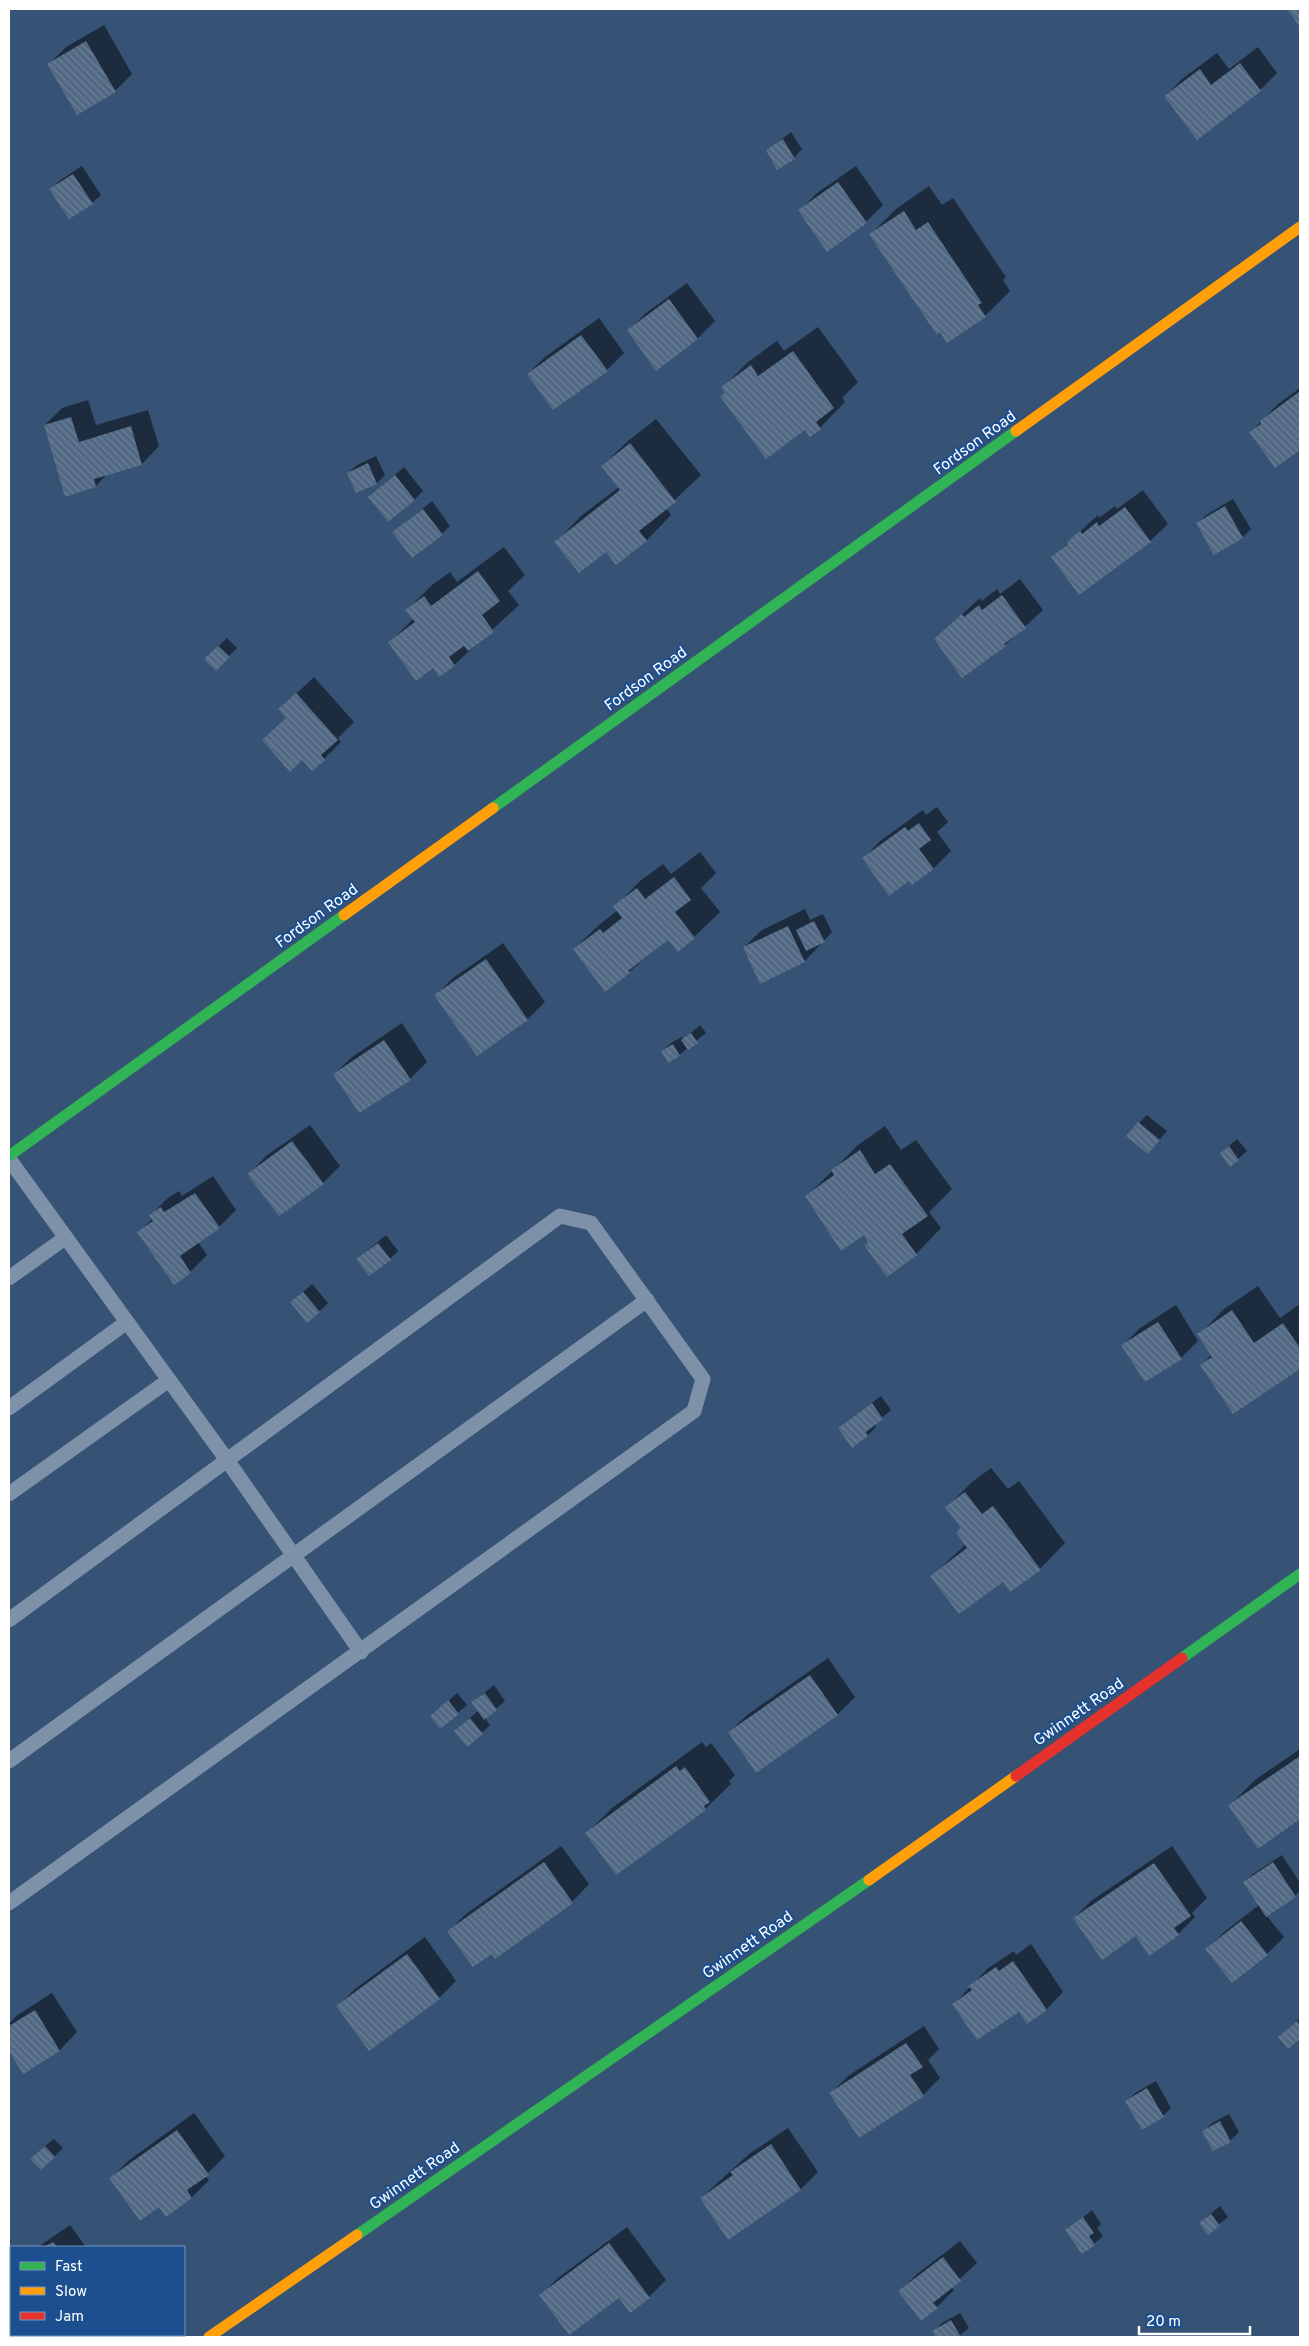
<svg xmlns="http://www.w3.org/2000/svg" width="1309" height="2346" font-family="Overpass,sans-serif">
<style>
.shadow{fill:#0007}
.building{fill:url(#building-back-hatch)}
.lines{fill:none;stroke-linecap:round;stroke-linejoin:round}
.lane{stroke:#7d92a8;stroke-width:15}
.fast{stroke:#30b455;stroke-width:11}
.slow{stroke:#ff9f0a;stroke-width:11}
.jam{stroke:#e5322d;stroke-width:11}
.labels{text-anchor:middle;stroke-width:4;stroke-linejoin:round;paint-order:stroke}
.street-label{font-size:16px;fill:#fff;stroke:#1b4f8f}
</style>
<defs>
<pattern id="building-back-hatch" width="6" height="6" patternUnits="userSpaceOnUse" patternTransform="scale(1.25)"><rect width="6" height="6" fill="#526984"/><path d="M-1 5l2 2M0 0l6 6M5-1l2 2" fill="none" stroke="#6c8096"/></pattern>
</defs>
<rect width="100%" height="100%" fill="#365274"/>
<!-- shadow -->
<path class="shadow" d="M104,25L132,74L115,91L49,64L66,47Z
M1258,47L1277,73L1260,90L1165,96L1182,79L1217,53L1229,69Z
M791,132L802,149L794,158L767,151Z
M82,166L101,195L92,203L51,189L59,181Z
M856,166L883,205L866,222L800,210L817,193Z
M929,186L942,205L953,198L1006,277L1003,280L1010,291L985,316L871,234L896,209Z
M687,283L715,321L698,338L656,369L629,330L646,313Z
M599,318L624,353L607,370L528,374L545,357Z
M818,327L858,382L842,398L845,402L820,428H805L723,387L748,362L777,341L784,351Z
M1300,388V448L1276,466L1251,432L1278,404Z
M88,400L96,425L148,410L159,446L142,464L108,473L96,486L66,495L45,425L62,408Z
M656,419L701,475L666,508L671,515L646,541L606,551L556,542L581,516L619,487L602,466L628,441Z
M376,456L385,475L377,483L348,473L357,465Z
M404,467L423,491L414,500L369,497Z
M1143,490L1168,524L1150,541L1053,557L1098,515L1099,518L1115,506L1117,509Z
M1233,499L1251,529L1243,537L1198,523L1206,515Z
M432,501L450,526L442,534L394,532Z
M504,547L525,575L508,591L519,605L454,665L440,676L433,666L389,643L414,618L407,610L432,585L450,572L457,582Z
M1020,579L1043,610L1005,645L935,639L980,598L982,601L997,589L1000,594Z
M227,638L237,648L216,669L206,659Z
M314,677L354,722L338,738L341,742L324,759L280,709Z
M937,807L948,822L937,832L951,851L934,868L912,884L909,880L863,859L880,841L923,810L926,815Z
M700,852L716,873L701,888L720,912L694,937L669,938L629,972L574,949L600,924L618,910L615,907L640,881L663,864L671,874Z
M805,909L810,920L823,914L832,932L805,961L744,947L762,930Z
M503,943L545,1002L528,1019L477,1054L436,995L453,978Z
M402,1023L427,1062L410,1079L359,1112L334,1074L352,1057Z
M700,1025L706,1033L679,1055L662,1051L671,1043L682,1037L683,1040Z
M1147,1115L1167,1131L1156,1144L1139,1123Z
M310,1125L340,1166L323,1183L249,1174L266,1156Z
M885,1126L901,1150L916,1140L952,1189L929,1212L941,1228L916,1254L869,1242L864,1233L807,1196L858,1145Z
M1237,1139L1247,1151L1238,1159L1221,1153Z
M213,1176L236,1210L219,1227L198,1242L207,1255L190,1272L174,1283L139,1232L153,1218L151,1215L168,1198L179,1191L182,1196Z
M386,1235L398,1251L390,1259H357Z
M312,1284L328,1303L319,1312L292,1302Z
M1258,1286L1280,1318L1300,1304V1368L1234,1412L1202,1365L1212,1354L1199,1335L1224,1309Z
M1176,1305L1198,1341L1181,1358L1123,1345L1140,1328Z
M881,1396L891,1410L874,1424L876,1427L868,1435L852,1447L839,1428Z
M991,1468L1008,1489L1019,1481L1065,1543L1040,1569L1003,1580L932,1576L966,1544L962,1528L947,1507L972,1482Z
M828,1658L855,1697L838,1714L757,1771L729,1732L747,1715Z
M494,1685L505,1701L485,1718L490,1725L482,1733L455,1731L479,1710L473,1702Z
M457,1693L467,1705L441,1727L431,1716Z
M702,1742L706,1747L711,1743L735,1775L729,1781L731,1784L705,1809L587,1833L612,1808Z
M1300,1749V1818L1258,1847L1230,1805L1255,1780Z
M561,1846L589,1884L572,1902L449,1931L466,1914Z
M1172,1846L1207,1898L1192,1913L1195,1917L1178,1934L1136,1935L1074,1918L1091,1901Z
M1282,1855L1300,1883V1890L1295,1896L1266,1915L1284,1937L1267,1954L1207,1949L1224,1932L1259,1905L1244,1882L1253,1874Z
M425,1937L456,1981L439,1998L369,2049L338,2006L355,1989Z
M1031,1944L1063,1992L1046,2010L954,2004L987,1969L1014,1951L1016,1955Z
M52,1993L77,2032L60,2050L23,2072L9,2049V2024L16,2016Z
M1300,2018V2037L1288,2047L1279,2037Z
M924,2026L939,2049L928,2060L940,2078L923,2095L831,2093L848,2076Z
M1156,2081L1171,2108L1163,2116L1127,2101L1135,2093Z
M194,2113L225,2156L205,2176L209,2180L192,2197L166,2215L159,2205L111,2178L128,2161Z
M1229,2114L1239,2132L1230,2141L1204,2131L1212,2123Z
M788,2128L818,2172L801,2189L701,2198L749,2154Z
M54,2139L63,2148L54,2157L40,2150Z
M1220,2206L1228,2217L1208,2233L1200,2223Z
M1092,2210L1101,2224L1097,2228L1103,2236L1083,2253L1067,2230Z
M70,2225L86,2247H38Z
M627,2227L666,2280L649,2297L541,2295L558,2278Z
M960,2241L977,2263L951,2287L954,2290L937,2307L900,2291L917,2274Z
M11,2266V2328L9,2325V2268Z
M960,2313L969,2328L958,2337H937L934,2331L942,2323Z"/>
<!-- building -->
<path class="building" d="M1287,9H1300V27Z
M86,41L116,92L77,115L47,64Z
M1240,63L1261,91L1197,140L1164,96L1200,69L1211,85Z
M783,139L795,159L777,170L766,150Z
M73,174L93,204L69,219L49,189Z
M838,182L867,223L827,252L798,210Z
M904,211L916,230L928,222L982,303L978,305L986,317L947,343L940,332L937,335L869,234Z
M669,299L698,339L656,371L627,330Z
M581,335L608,371L553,410L527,374Z
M793,351L834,408L816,422L821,429L810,437L805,430L766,459L720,396L725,393L721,387L751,365L758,376Z
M1300,391V450L1275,468L1249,432L1261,424L1260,421Z
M71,417L79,442L131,426L142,465L94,479L96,487L65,497L44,425Z
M630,443L676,502L639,531L647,541L616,565L606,552L579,573L554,542L620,490L601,466Z
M368,463L377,484L356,493L347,473Z
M395,475L415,500L388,522L368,497Z
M1225,506L1243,538L1214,555L1196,523Z
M1125,507L1151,542L1079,595L1051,557L1068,544L1067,542L1080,531L1082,534L1097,522L1099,526Z
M423,509L443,535L412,558L392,532Z
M478,571L500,601L482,615L494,632L468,651L464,646L449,657L455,666L439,677L433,668L416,681L388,642L415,622L405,610L424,596L431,606Z
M1002,595L1026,628L1004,644L1006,646L962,678L934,639L962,614L964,617L979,605L982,610Z
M218,646L230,657L216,671L204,659Z
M296,693L338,740L321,755L325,760L312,771L302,760L290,772L262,740L286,718L278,709Z
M919,823L931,840L919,849L934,869L912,885L909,881L889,896L862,858L905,827L908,831Z
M674,877L691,900L675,912L695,938L678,952L668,940L628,971L630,973L605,992L573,949L600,929L603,933L622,918L613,906L637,888L645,899Z
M814,921L825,942L806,951L796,930Z
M788,926L805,962L760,984L743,947Z
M486,959L528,1020L477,1056L434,995Z
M691,1033L698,1043L688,1050L681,1040Z
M384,1040L411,1080L359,1113L333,1074Z
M673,1044L680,1056L668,1063L661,1051Z
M1138,1122L1160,1140L1148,1154L1126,1136Z
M292,1141L324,1184L279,1216L247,1174Z
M1229,1146L1239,1160L1230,1167L1220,1153Z
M860,1150L875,1174L890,1164L928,1216L902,1234L917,1255L887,1277L864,1245L868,1243L864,1235L841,1251L805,1196L834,1175L831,1170Z
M195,1193L220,1228L180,1256L191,1273L174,1285L137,1232L153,1221L149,1215L161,1207L164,1212Z
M378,1243L391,1260L369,1276L356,1259Z
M303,1292L320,1312L307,1323L290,1302Z
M1232,1310L1254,1343L1283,1323L1300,1348V1369L1233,1414L1200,1365L1212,1357L1197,1334Z
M1158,1322L1182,1359L1145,1382L1121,1345Z
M872,1403L883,1419L866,1432L868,1436L852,1448L838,1428Z
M965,1492L982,1514L993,1506L1041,1570L1010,1592L1003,1582L959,1614L930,1576L967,1548L956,1532L961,1528L945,1507Z
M810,1675L838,1715L756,1773L728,1732Z
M485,1693L497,1710L484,1720L471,1702Z
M448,1700L459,1714L440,1729L430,1716Z
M470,1718L483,1734L467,1747L454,1731Z
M1300,1756V1819L1258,1849L1228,1805Z
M676,1766L680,1771L685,1767L710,1802L704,1806L706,1810L616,1875L585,1833Z
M544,1862L573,1903L495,1959L492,1954L473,1967L447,1931Z
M1273,1862L1296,1897L1266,1917L1243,1882Z
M1154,1863L1191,1916L1174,1928L1179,1935L1149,1956L1136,1936L1102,1960L1073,1918Z
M1241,1921L1268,1955L1232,1983L1205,1949Z
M407,1954L440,1999L369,2051L336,2006Z
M1013,1961L1047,2010L1027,2024L1019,2012L977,2040L952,2004L972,1990L968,1986L996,1967L999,1971Z
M35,2010L60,2051L23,2074L9,2051V2026Z
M1297,2021L1300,2025V2039L1288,2049L1278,2037Z
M906,2043L923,2067L910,2075L924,2096L859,2138L829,2093Z
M1147,2088L1164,2117L1142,2130L1125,2101Z
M1220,2121L1231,2142L1213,2151L1202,2131Z
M177,2130L209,2175L187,2190L192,2198L166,2217L159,2207L140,2221L109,2178Z
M771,2144L801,2190L728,2240L700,2198L733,2175L730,2172Z
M45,2146L55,2157L41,2170L30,2159Z
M1211,2214L1220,2226L1208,2235L1199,2223Z
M1083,2217L1094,2233L1089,2236L1095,2245L1082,2254L1065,2230Z
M53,2242L57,2247H44Z
M609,2243L650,2298L630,2313L619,2298L569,2335L539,2295Z
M943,2257L961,2281L933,2303L938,2308L921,2321L898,2291Z
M11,2270V2331L9,2327V2272Z
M951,2320L961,2337H936L932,2331Z"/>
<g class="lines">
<!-- lane -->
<path class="lane" d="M9,1159L227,1460L361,1652
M9,1278L65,1238
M9,1408L127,1322
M9,1494L169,1380
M9,1620L560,1216L591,1223L703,1379L694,1411L9,1903
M9,1761L647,1300"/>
<!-- fast -->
<path class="fast" d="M493,808L1016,431
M9,1156L344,915
M1182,1658L1300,1574
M357,2235L869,1880"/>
<!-- slow -->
<path class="slow" d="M1016,431L1300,227
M344,915L493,808
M869,1880L1016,1776
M209,2337L357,2235"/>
<!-- jam -->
<path class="jam" d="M1016,1776L1182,1658"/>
</g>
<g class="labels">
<!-- street labels -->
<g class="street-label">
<text transform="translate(974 442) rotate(-36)" y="6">Fordson Road</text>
<text transform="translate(645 678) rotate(-36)" y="6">Fordson Road</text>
<text transform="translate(316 915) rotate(-36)" y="6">Fordson Road</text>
<text transform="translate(1078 1711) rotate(-35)" y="6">Gwinnett Road</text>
<text transform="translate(747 1944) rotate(-35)" y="6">Gwinnett Road</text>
<text transform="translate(414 2175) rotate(-35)" y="6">Gwinnett Road</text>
</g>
</g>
<!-- border -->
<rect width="1309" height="2346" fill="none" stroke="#ffffff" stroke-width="20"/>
<!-- legend -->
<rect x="10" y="2246" width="175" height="90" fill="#1b4f8f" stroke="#7695bc"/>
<rect x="20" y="2262" width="25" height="8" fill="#30b455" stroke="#7695bc"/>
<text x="55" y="2271" font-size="15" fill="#ffffff">Fast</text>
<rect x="20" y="2287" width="25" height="8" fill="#ff9f0a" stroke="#7695bc"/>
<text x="55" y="2296" font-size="15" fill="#ffffff">Slow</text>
<rect x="20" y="2312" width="25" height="8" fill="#e5322d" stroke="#7695bc"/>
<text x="55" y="2321" font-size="15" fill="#ffffff">Jam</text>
<!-- scale -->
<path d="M1139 2326v8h111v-8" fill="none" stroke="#ffffff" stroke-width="2.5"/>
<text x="1146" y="2326" font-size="15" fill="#ffffff" stroke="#1b4f8f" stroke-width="4" paint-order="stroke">20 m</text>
</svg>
